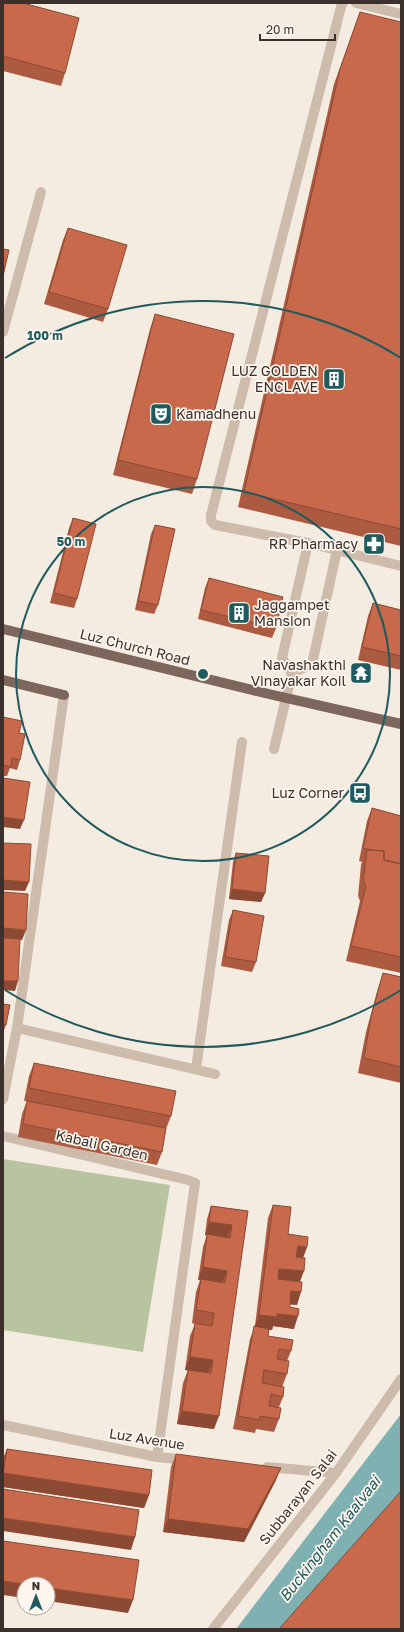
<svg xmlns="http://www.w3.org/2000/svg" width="404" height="1632" font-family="'Golos Text',sans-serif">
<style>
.green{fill:#b8c4a0}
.water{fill:#7fb0b2}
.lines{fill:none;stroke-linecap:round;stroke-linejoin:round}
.minor{stroke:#cdbbac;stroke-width:10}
.major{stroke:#7d675c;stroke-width:10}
.wall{fill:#ac5a40}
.shaded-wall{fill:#8c4a34}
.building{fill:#c8694b;stroke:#8c4a34}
.ring{fill:none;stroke:#1f5a5e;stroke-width:2}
.labels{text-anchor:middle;stroke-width:3.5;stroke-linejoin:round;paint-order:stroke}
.poi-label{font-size:14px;fill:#3b302b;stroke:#fbf5ee;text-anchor:end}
.street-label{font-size:14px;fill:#3b302b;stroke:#fbf5ee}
.water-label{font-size:15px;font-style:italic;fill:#1f5a5e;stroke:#fbf5ee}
.centre{fill:#1f5a5e;stroke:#fbf5ee;stroke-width:2}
.ring-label{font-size:12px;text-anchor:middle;font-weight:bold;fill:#1f5a5e;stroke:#fbf5ee;stroke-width:3.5;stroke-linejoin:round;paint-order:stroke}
</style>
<rect width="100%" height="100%" fill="#f4ebe1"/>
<!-- green -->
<path class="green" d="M3,1159L170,1185L143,1352L3,1330Z"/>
<!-- water -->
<path class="water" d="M401,1414V1500L286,1629H236Z"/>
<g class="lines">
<!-- minor -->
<path class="minor" d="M343,3H342L211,515V521L215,525L308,543L401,566
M356,3L401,14
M3,332L41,192
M292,673L312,664L337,550
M274,749L292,673L282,658L308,543
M17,1028L215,1074
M196,1069L242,742
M3,1099L17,1028L64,695
M3,1136L188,1180L195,1183L157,1457
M3,1425L157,1457L188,1460
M267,1467L336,1473
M213,1629L336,1473L401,1379"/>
<!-- major -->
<path class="major" d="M3,629L273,695L401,724
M3,680L64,695"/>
</g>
<!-- wall -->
<path class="wall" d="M3,3L65,73L61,86L3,71Z
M360,12L400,235H401V546L238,507L334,84Z
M68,228L108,309L103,322L44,304L63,240Z
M155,314L197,479L192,494L113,475L150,329Z
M73,518L77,599L74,608L50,603L69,528Z
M155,525L158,605L154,614L135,610L151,534Z
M209,578L276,628L272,638L198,619L205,588Z
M373,603L401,610V670L358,660L368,616Z
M3,717L19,733L20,760L17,770L10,768L7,776H3Z
M372,808L401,816V973L346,961L360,901L358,896L361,865L362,862L359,861L367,821Z
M236,853L265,893L261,902L229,899L233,862Z
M233,910L256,962L252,972L221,966L229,920Z
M383,973L401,977V1083L358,1073L366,1032L378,988Z
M3,1004L6,1025L3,1033Z
M34,1063L171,1116L166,1129L162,1152L157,1165L18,1137L22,1114L27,1101H24L29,1076Z
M273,1205L288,1234L307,1247L303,1258L297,1305L290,1304V1307L294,1329L273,1326L272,1330H269L268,1336L291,1351L287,1361V1374L282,1387L283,1397L279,1407V1419L274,1432L256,1429L255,1433L233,1429L250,1339L255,1326L268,1218Z
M211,1206L248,1211L214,1429L177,1424L183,1383L188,1370H185L190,1336L195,1324L192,1323L196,1292L200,1280H198L203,1247L207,1235H205L207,1219Z
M7,1449L149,1495L144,1508L3,1487V1458Z
M176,1454L276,1480L244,1542L163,1532L171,1467Z"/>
<!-- shaded-wall -->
<path class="shaded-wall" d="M3,817L24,820L20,829L3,827Z
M3,880L29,882L25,891L3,890Z
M232,889L265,893L261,902L229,899Z
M3,928L26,930L22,940L3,938Z
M3,981H18L15,991L3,990Z
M209,1222L232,1225L227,1238L205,1235Z
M298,1246L307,1247L302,1260L293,1259Z
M203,1267L227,1271L222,1283L198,1280Z
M279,1269L304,1271L299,1284L274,1281Z
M291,1291L301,1292L297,1305L286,1304Z
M277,1314L298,1316L294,1329L273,1326L272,1330L254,1328L259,1315Z
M190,1357L213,1360L208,1373L185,1370Z
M182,1411L219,1416L214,1429L177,1424Z
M281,1468L276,1480L244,1542L163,1532L168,1519Z
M3,1473L149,1495L144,1508L3,1487Z
M3,1518L135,1537L131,1550L3,1531Z
M3,1581L24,1584V1598L3,1595Z
M48,1588L133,1600L128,1613L48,1601Z"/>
<!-- building -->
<path class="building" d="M3,3H23L79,18L65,73L3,56Z
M360,12L401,22V233L400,235H401V529L244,492L340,69Z
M68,228L127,245L108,309L49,292Z
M3,249L9,250L3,276Z
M155,314L234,334L197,479L118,460Z
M73,518L96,524L77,599L54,593Z
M155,525L175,529L158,605L138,601Z
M209,578L283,597L276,628L201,610Z
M373,603L401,610V656L362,647Z
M3,717L22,721L19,733L25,734L20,760L12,758L11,767L3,765Z
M3,778L30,782L24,820L3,817Z
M372,808L401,816V864L384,860V851L372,850L363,848Z
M3,843L31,844L29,882L3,880Z
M367,850L384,851V860L401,864V957L351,946L366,886L363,881Z
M236,853L269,856L265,893L232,889Z
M3,892L28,894L26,930L3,928Z
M233,910L264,916L256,962L225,957Z
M3,938L20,939L18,981H3Z
M383,973L401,977V1067L364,1058L371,1017Z
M3,1004L10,1005L6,1025L3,1024Z
M34,1063L176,1091L171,1116L29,1088Z
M27,1101L166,1128L162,1152L23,1124Z
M273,1205L291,1207L288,1234L308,1237L307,1247L298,1246L296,1257L305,1258L304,1271L279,1269L278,1279L302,1282L301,1292L291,1291L290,1307L299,1309L298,1316L277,1314V1317L259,1315Z
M211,1206L248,1211L219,1416L182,1411L188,1370L211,1373L213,1360L190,1357L195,1323L212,1326L214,1313L196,1310L201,1279L225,1283L227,1271L203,1267L207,1234L230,1238L232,1225L209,1222Z
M254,1326L269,1329L268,1336L293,1340L291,1351L279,1349L277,1359L289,1361L287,1374L264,1370L262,1383L284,1387L283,1397L271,1394L269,1406L281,1408L279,1419L260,1416V1420L238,1416Z
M7,1449L152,1470L149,1495L3,1473Z
M176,1454L281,1468L248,1529L168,1519Z
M3,1489L139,1510L135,1537L3,1518Z
M401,1491V1629H279Z
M3,1541L139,1560L133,1600L48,1588V1584H24L3,1581Z"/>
<!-- distance rings -->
<g class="ring">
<circle cx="203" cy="674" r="187"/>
<path d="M401 990A373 373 0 0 1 5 990M5 358A373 373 0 0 1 401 358"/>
</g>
<!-- icons -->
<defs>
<g id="building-square" transform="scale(1.15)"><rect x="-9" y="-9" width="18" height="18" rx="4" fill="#1f5a5e" stroke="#fbf5ee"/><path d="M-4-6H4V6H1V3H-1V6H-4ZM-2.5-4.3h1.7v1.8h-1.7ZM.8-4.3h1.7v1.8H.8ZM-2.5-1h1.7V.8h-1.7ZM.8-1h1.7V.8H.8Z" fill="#fff"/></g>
<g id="theatre-square" transform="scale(1.15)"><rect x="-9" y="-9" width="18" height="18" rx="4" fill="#1f5a5e" stroke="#fbf5ee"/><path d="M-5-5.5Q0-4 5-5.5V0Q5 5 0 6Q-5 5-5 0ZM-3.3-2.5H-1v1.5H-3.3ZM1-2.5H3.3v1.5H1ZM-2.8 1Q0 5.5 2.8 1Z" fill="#fff"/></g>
<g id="pharmacy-square" transform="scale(1.15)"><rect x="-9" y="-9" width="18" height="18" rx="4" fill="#1f5a5e" stroke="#fbf5ee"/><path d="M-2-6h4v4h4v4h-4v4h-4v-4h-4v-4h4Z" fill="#fff"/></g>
<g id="temple-square" transform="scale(1.15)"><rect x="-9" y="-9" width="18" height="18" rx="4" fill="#1f5a5e" stroke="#fbf5ee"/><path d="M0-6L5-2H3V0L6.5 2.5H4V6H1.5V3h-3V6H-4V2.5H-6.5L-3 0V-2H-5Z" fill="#fff"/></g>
<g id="bus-square" transform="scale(1.15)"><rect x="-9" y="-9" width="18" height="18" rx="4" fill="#1f5a5e" stroke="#fbf5ee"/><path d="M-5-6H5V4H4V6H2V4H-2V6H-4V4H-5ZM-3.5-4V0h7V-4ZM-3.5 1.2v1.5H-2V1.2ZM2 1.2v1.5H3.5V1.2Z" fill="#fff"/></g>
</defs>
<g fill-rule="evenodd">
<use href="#building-square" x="334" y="379"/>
<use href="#theatre-square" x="161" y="414"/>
<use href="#pharmacy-square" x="374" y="544"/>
<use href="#building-square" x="239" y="613"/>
<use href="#temple-square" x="361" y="673"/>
<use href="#bus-square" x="360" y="793"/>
</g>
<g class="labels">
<!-- poi labels -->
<g class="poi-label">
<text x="318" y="376">LUZ GOLDEN<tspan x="318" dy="16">ENCLAVE</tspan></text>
<text x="176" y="419" text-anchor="start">Kamadhenu</text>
<text x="358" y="549">RR Pharmacy</text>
<text x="254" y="610" text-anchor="start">Jaggampet<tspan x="254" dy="16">Mansion</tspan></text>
<text x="346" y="670">Navashakthi<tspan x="346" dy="16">Vinayakar Koil</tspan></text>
<text x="344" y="798">Luz Corner</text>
</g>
<!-- street labels -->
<g class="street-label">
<text transform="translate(135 647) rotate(14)" y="5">Luz Church Road</text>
<text transform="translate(102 1145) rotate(13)" y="5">Kabali Garden</text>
<text transform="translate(147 1439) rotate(9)" y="5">Luz Avenue</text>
<text transform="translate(298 1497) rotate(-52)" y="5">Subbarayan Salai</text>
</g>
<!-- water labels -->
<g class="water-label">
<text transform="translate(330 1539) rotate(-52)" y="5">Buckingham Kaalvaai</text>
</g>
</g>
<circle cx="203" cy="674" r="6" class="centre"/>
<g class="ring-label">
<text x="45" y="340">100 m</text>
<text x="71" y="546">50 m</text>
</g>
<!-- border -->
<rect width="404" height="1632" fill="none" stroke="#3b302b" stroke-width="8"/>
<!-- north arrow -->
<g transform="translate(36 1596)"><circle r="19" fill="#fbf5ee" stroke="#aea6a0"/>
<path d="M0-3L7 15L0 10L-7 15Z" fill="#1f5a5e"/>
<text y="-6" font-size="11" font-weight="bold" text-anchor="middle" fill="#3b302b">N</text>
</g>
<!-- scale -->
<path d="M260 34v6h75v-6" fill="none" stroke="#3b302b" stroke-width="2"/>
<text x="266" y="34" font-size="12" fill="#3b302b" stroke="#fbf5ee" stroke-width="3" paint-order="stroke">20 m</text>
</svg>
